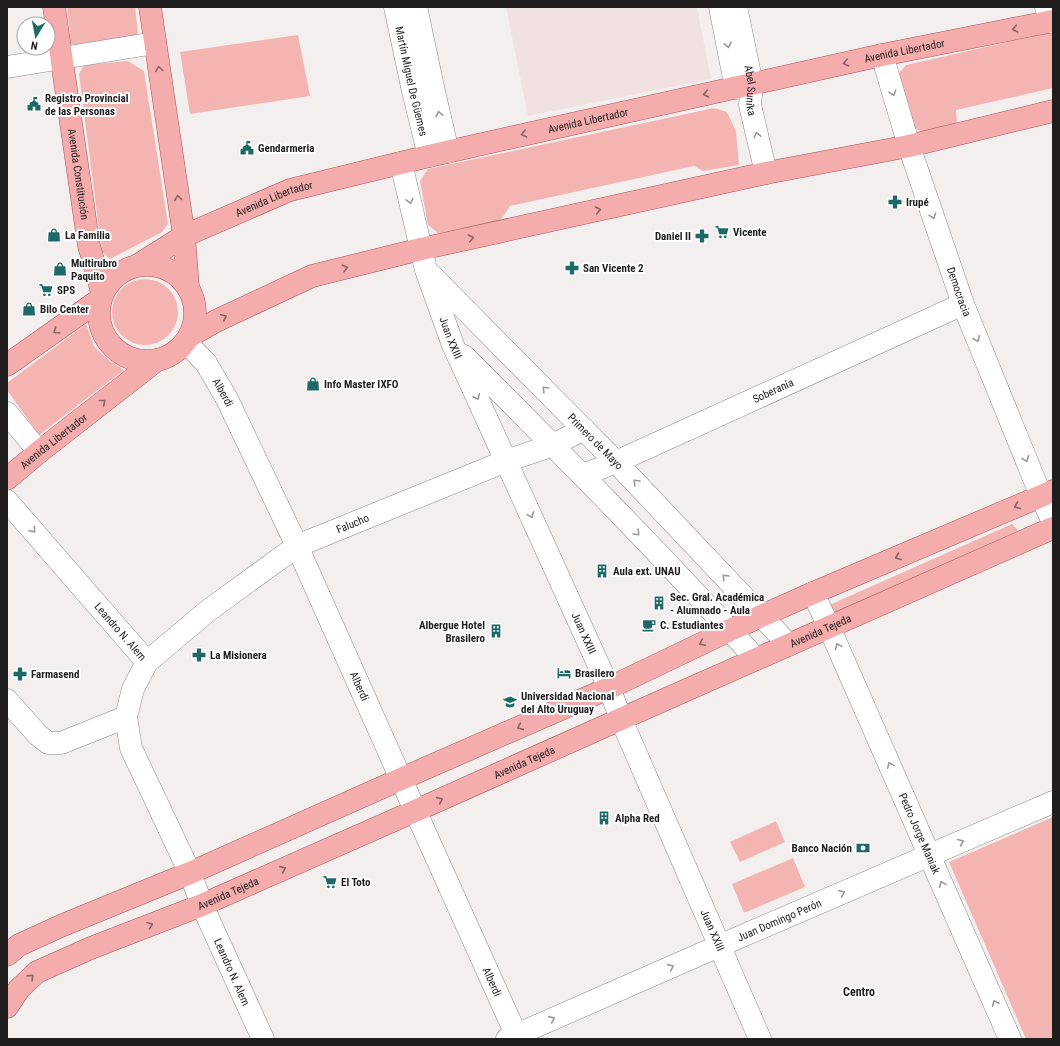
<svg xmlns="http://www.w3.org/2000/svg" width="1060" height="1046" font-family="'Roboto Condensed',sans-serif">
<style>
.built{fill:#f0e2e1}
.green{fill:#f4b5b2}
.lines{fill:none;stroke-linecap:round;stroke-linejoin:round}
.minor-casing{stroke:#8e8989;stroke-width:23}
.major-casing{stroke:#a65657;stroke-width:23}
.minor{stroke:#fff;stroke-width:22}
.major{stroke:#f5acad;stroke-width:22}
.oneway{stroke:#8a6465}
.oneway2{stroke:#9a9999}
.labels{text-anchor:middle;stroke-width:4;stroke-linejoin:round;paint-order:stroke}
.street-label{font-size:11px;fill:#1f1d1d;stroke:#fff}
.poi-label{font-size:11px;font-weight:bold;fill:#1f1d1d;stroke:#fff;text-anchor:start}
.neighbourhood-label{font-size:12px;font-weight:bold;fill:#1f1d1d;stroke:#fff}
</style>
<rect width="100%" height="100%" fill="#f4efef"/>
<!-- built -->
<path class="built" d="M506,7H697L711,79L528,116Z"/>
<!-- green -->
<path class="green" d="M67,7H135L138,32L136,37L79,46L71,44Z
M1053,32V88L956,110L957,125L925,133L914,128L899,73L906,65Z
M298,35L310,96L190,114L180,52Z
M128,61L144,71L168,224L162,232L110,259L102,252L79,74L84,65Z
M714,108L727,112L736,131L739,165L703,171L694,166L510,206L500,221L438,233L428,225L420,181L428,169Z
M112 312a33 33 0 1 1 66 0a33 33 0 1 1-66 0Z
M86,324L94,346L105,357L124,370L39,435L7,390V383Z
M1012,524L1017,529V535L833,615L827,606Z
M1053,817V1039H1026L949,862Z
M776,821L785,842L740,862L730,842Z
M793,858L805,887L744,913L732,884Z"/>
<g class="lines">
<!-- minor casing -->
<g class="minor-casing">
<g id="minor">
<path id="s1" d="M395,7L413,91L429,156"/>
<path d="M416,7L433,87L448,152"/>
<path d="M720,7L736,88"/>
<path id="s2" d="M736,7L752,84L750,105L766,173"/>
<path d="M1046,7L1050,22"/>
<path id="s3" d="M882,55L909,146L963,304L1041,496L1053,522"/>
<path d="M7,67L155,43"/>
<path id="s4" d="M401,163L426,270L453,345L506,461L609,688L621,719L760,1039"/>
<path id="s5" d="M431,275L616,462L789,645"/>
<path id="s6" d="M186,342L206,363L227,399L297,546L401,779L518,1039"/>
<path d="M464,356C563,455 662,555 756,659"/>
<path d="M7,413L39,452"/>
<path id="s7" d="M583,475L616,462L963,304"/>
<path id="s8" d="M7,501L147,662"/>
<path id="s9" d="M813,593L829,627L1010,1039"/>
<path d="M7,700L38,735L48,743H61L126,717"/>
<path id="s10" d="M263,1039L202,905L190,873L131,748L126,717L133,689L147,662L209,610L297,546L506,461L553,445L584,429"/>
<path id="s11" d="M507,1039L719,946L1053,802"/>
</g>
</g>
<!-- major casing -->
<g class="major-casing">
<g id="major">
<path id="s12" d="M54,7L89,246L102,292"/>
<path d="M150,7L184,236L188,286"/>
<circle cx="147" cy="313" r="48"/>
<path id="s13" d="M138,265L184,236L290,190L429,156L527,134L882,55L1053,21"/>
<path d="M190,336L216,321L312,276L421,249L766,173L909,146L1053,111"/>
<path d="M7,365L99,300"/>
<path id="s14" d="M7,479L39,452L157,360"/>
<path d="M7,955L19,945L63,925L190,873L401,779L609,688L730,630L813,593L1053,491"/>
<path id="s15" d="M7,1007L19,989L37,972L91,948L202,905L415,811L621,719L1053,528"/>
</g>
</g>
<!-- minor -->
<use href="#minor" class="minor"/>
<!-- major -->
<use href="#major" class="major"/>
</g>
<!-- one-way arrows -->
<defs><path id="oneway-chevron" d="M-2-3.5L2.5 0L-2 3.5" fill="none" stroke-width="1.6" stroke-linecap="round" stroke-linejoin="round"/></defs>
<g class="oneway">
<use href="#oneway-chevron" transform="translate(1015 29) rotate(169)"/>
<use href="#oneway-chevron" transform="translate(846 63) rotate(167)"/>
<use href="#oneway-chevron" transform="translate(159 69) rotate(-98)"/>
<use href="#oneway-chevron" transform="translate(706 94) rotate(168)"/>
<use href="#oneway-chevron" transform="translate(524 134) rotate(167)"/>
<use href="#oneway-chevron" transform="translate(178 198) rotate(-98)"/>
<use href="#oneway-chevron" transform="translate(598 210) rotate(-12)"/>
<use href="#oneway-chevron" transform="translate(471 238) rotate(-12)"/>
<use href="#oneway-chevron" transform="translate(345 268) rotate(-14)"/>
<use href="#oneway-chevron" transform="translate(224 317) rotate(-25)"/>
<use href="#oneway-chevron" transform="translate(56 331) rotate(145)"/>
<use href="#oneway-chevron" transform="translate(103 402) rotate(-38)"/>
<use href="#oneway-chevron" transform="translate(1017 506) rotate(157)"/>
<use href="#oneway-chevron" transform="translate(898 557) rotate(157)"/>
<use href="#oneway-chevron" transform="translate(702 643) rotate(154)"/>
<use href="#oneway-chevron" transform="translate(520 727) rotate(156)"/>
<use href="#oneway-chevron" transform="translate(440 800) rotate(-24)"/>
<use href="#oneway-chevron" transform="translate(283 869) rotate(-24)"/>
<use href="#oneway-chevron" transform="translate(150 925) rotate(-21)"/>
<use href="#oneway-chevron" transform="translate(31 977) rotate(-44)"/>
</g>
<g class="oneway2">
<use href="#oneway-chevron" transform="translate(728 45) rotate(79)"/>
<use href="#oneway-chevron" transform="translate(893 93) rotate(73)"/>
<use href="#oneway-chevron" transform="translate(439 114) rotate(-103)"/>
<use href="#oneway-chevron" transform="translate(757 135) rotate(-104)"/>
<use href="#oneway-chevron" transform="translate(410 201) rotate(77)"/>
<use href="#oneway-chevron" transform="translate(933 216) rotate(71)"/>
<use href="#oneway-chevron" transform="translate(977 339) rotate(68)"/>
<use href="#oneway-chevron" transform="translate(545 389) rotate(-135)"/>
<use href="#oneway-chevron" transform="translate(477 397) rotate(65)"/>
<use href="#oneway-chevron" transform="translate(1026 459) rotate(68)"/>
<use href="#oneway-chevron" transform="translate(636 482) rotate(-133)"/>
<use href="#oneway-chevron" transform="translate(531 515) rotate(66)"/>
<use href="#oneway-chevron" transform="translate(33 530) rotate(49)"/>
<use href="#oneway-chevron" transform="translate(637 533) rotate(46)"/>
<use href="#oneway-chevron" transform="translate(725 577) rotate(-133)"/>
<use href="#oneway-chevron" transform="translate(838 646) rotate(-114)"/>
<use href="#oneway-chevron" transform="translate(890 765) rotate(-114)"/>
<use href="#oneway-chevron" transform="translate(961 842) rotate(-23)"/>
<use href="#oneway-chevron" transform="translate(942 884) rotate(-114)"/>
<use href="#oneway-chevron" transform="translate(842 893) rotate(-23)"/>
<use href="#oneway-chevron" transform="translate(671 967) rotate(-24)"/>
<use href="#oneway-chevron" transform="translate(995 1003) rotate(-114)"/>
<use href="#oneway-chevron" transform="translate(552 1019) rotate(-24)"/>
</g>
<!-- icons -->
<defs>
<g id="civic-bare" transform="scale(1.08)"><path d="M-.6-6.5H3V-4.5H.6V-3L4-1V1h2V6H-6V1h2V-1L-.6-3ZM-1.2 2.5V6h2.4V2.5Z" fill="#1c6968" stroke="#fff" stroke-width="2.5" paint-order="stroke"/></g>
<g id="pharmacy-bare" transform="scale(1.08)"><path d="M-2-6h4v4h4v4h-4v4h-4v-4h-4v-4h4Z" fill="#1c6968" stroke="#fff" stroke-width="2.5" paint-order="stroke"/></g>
<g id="supermarket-bare" transform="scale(1.08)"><path d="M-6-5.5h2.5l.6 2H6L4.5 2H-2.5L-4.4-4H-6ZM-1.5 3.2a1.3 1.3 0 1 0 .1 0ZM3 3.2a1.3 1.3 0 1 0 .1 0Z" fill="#1c6968" stroke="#fff" stroke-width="2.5" paint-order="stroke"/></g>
<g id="shop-bare" transform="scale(1.08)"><path d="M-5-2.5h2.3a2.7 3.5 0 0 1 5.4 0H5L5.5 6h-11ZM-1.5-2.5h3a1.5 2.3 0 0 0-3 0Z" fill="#1c6968" stroke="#fff" stroke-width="2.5" paint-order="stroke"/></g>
<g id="building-bare" transform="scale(1.08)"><path d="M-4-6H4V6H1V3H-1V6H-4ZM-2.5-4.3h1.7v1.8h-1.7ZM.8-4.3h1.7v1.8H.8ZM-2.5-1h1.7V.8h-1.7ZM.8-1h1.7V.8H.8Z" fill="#1c6968" stroke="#fff" stroke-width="2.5" paint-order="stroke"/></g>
<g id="cafe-bare" transform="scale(1.08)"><path d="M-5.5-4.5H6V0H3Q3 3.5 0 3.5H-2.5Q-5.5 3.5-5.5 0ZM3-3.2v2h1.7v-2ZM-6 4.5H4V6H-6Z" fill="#1c6968" stroke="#fff" stroke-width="2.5" paint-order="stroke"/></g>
<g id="hotel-bare" transform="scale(1.08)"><path d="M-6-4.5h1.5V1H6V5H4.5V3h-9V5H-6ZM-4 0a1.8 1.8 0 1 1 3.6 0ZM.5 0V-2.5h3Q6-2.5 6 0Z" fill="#1c6968" stroke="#fff" stroke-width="2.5" paint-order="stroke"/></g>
<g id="university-bare" transform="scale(1.08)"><path d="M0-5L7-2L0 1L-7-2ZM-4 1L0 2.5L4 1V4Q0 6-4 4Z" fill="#1c6968" stroke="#fff" stroke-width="2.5" paint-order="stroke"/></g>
<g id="bank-bare" transform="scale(1.08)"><path d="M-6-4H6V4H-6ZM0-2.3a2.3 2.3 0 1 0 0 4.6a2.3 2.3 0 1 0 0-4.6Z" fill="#1c6968" stroke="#fff" stroke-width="2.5" paint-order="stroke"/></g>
</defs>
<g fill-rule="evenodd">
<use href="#civic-bare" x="34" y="104"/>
<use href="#civic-bare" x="247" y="148"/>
<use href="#pharmacy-bare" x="895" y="202"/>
<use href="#supermarket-bare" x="722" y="232"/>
<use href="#shop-bare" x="54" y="235"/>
<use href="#pharmacy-bare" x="702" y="236"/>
<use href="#pharmacy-bare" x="572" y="268"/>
<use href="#shop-bare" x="60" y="269"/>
<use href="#supermarket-bare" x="46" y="290"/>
<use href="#shop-bare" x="29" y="309"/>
<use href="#shop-bare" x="313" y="384"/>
<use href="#building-bare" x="602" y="571"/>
<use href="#building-bare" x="659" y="603"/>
<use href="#cafe-bare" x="649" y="625"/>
<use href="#building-bare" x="496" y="631"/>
<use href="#pharmacy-bare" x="199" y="655"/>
<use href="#hotel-bare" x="564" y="673"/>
<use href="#pharmacy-bare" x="20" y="674"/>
<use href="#university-bare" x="510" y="702"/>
<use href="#building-bare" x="604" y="818"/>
<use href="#bank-bare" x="863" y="848"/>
<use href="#supermarket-bare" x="330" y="882"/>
</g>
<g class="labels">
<!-- street labels -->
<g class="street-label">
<text dy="4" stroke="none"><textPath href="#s13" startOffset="800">Avenida Libertador</textPath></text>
<text dy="4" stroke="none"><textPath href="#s1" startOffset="76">Martín Miguel De Güemes</textPath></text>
<text dy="4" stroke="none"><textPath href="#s2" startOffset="85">Abel Sunika</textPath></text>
<text dy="4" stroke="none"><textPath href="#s13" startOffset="476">Avenida Libertador</textPath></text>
<text dy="4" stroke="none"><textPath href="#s12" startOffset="169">Avenida Constitución</textPath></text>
<text dy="4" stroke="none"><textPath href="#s13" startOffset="152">Avenida Libertador</textPath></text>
<text dy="4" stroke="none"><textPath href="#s3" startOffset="249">Democracia</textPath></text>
<text dy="4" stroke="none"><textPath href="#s4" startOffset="182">Juan XXIII</textPath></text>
<text dy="4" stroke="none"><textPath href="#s7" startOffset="208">Soberanía</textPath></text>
<text dy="4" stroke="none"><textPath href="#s6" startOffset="63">Alberdi</textPath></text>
<text dy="4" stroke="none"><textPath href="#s14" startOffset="60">Avenida Libertador</textPath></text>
<text dy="4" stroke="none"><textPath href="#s5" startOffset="234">Primero de Mayo</textPath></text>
<text dy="4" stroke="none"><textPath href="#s10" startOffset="660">Falucho</textPath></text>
<text dy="4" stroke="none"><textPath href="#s15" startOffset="901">Avenida Tejeda</textPath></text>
<text dy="4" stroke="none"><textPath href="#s8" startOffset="173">Leandro N. Alem</textPath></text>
<text dy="4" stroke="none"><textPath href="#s4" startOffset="506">Juan XXIII</textPath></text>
<text dy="4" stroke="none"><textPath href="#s6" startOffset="387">Alberdi</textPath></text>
<text dy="4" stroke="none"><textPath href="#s15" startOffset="577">Avenida Tejeda</textPath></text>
<text dy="4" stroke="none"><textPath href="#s9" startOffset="263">Pedro Jorge Maniak</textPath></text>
<text dy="4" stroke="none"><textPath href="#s15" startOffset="253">Avenida Tejeda</textPath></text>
<text dy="4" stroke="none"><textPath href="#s11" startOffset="297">Juan Domingo Perón</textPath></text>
<text dy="4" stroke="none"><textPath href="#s4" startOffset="830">Juan XXIII</textPath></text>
<text transform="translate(232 972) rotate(66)" y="4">Leandro N. Alem</text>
<text dy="4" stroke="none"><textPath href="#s6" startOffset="711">Alberdi</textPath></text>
</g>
<!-- poi labels -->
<g class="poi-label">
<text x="45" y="102">Registro Provincial<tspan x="45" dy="13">de las Personas</tspan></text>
<text x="258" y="152">Gendarmeria</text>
<text x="906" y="206">Irupé</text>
<text x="733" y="236">Vicente</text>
<text x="65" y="239">La Familia</text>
<text x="691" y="240" text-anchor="end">Daniel II</text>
<text x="71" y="267">Multirubro<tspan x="71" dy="13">Paquito</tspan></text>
<text x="583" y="272">San Vicente 2</text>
<text x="57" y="294">SPS</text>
<text x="40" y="313">Bilo Center</text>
<text x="324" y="388">Info Master IXFO</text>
<text x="613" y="575">Aula ext. UNAU</text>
<text x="670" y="601">Sec. Gral. Académica<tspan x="670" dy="13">- Alumnado - Aula</tspan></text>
<text x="485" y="629" text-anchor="end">Albergue Hotel<tspan x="485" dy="13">Brasilero</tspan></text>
<text x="660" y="629">C. Estudiantes</text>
<text x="210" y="659">La Misionera</text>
<text x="575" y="677">Brasilero</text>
<text x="31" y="678">Farmasend</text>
<text x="521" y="700">Universidad Nacional<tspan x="521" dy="13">del Alto Uruguay</tspan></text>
<text x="615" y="822">Alpha Red</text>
<text x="852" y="852" text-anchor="end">Banco Nación</text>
<text x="341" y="886">El Toto</text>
</g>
<!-- neighbourhood labels -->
<g class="neighbourhood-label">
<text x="859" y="996">Centro</text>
</g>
</g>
<!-- border -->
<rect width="1060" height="1046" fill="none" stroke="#1f1d1d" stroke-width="16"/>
<!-- north arrow -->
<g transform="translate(36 36) rotate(190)"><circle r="19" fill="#ffffff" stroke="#a5a5a5"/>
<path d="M0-3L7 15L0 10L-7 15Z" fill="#1c6968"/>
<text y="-6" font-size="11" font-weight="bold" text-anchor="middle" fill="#1f1d1d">N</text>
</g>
</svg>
